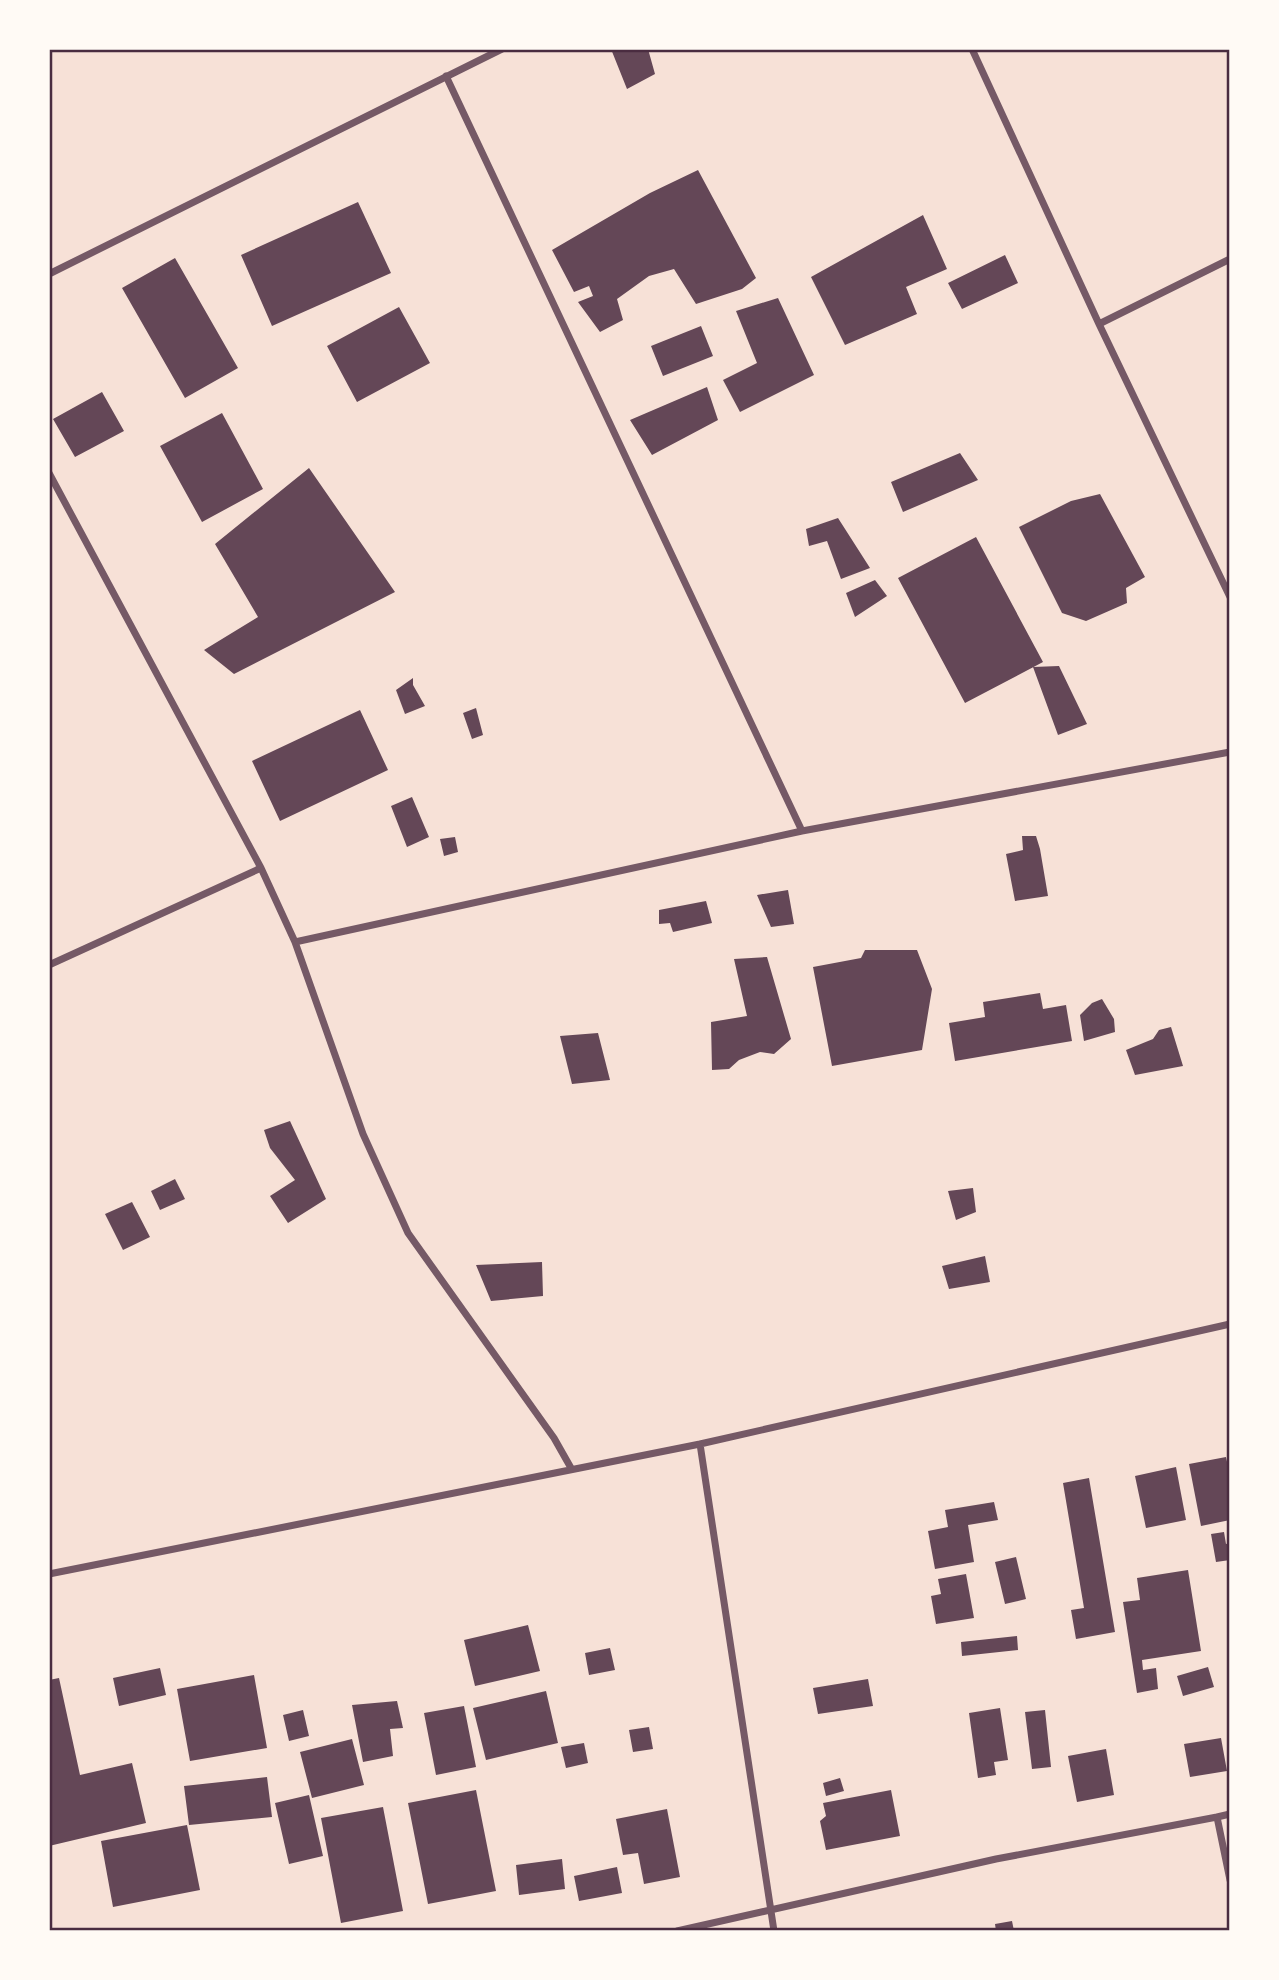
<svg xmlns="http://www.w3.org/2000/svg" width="1279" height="1980" font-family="'DejaVu Sans',sans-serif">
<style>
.building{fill:#644757}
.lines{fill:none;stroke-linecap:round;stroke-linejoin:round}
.minor{stroke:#755966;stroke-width:7}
.neatline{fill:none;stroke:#4a2c40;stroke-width:2.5}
</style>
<rect width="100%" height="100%" fill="#f7e1d7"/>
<!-- building -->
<path class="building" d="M611,49H648L655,74L627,89Z
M698,170L756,278L742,289L696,304L674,269L649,276L617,299L623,320L600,332L578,302L593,296L589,286L574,292L552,250L650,193Z
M358,202L391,273L272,326L241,255Z
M923,215L947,269L906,287L917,314L845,345L811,277Z
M1005,255L1018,283L962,309L948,283Z
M175,258L238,368L185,398L122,288Z
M778,298L814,375L740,412L723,380L757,363L736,311Z
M399,307L430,363L357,402L327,346Z
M701,326L713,356L663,376L651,346Z
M707,387L718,420L652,455L630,420Z
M102,392L124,431L75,457L53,419Z
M222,413L263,489L202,522L160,446Z
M960,453L978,480L903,512L891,482Z
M309,468L395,592L234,674L204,650L258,617L215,544Z
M1100,494L1145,577L1126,588L1127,603L1086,621L1062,613L1019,527L1071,501Z
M838,518L870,568L841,579L827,541L809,546L806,529Z
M976,537L1043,662L965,703L898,578Z
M875,580L887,596L855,617L846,593Z
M1059,666L1087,724L1058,735L1033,667Z
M413,678V685L425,706L405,714L396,690Z
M476,708L483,735L472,739L463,713Z
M360,710L388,770L280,821L252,761Z
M412,797L429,837L407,847L391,806Z
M1022,836H1036L1040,849L1048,896L1015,901L1006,854L1023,850Z
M455,837L458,852L444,856L440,839Z
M788,890L794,924L771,927L757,895Z
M706,901L712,923L673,932L670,923L659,924V910Z
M865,950H917L932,989L922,1050L832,1066L813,967L861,958Z
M767,957L791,1039L774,1054L760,1052L739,1060L729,1069L712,1070L711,1022L747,1016L734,959Z
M1040,993L1043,1009L1066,1005L1072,1041L955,1061L949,1023L985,1017L983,1002Z
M1102,999L1114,1019L1115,1032L1084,1041L1080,1015L1092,1003Z
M1171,1027L1183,1066L1135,1075L1126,1050L1153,1039L1159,1030Z
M598,1033L610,1080L572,1084L560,1036Z
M290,1121L326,1199L288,1223L270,1196L295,1180L270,1148L264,1130Z
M175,1179L185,1199L160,1210L151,1191Z
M973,1188L976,1212L956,1220L948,1191Z
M132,1202L150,1237L123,1250L105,1214Z
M985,1256L990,1282L949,1289L942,1266Z
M542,1262L543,1296L491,1301L476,1265Z
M1226,1457L1230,1476V1520L1201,1526L1189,1464Z
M1176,1467L1186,1520L1146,1528L1135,1476Z
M1089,1478L1115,1632L1076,1639L1071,1610L1084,1608L1063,1483Z
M994,1502L998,1520L968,1525L974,1562L935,1569L928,1531L948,1527L945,1510Z
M1224,1532L1226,1544L1230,1543V1560L1216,1562L1211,1534Z
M1016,1557L1026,1599L1005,1604L995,1562Z
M1188,1570L1201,1651L1142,1660L1143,1670L1156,1668L1158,1689L1137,1693L1123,1602L1140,1600L1137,1578Z
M966,1574L974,1618L936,1624L931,1596L941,1594L938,1579Z
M528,1625L540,1671L475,1686L464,1640Z
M1017,1636L1018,1650L962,1656L961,1642Z
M610,1648L615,1670L589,1675L585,1653Z
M1208,1667L1214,1687L1183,1696L1177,1676Z
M160,1668L166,1695L119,1706L113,1678Z
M254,1675L267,1748L190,1761L177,1689Z
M59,1678L80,1775L132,1763L146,1823L49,1846V1680Z
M868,1679L873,1706L818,1714L813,1688Z
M546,1691L558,1743L486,1760L473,1708Z
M397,1701L403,1728L390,1729L393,1756L363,1762L352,1705Z
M464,1706L476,1767L436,1775L424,1713Z
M1000,1708L1008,1760L994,1762L996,1775L978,1778L969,1713Z
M303,1710L309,1736L289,1741L283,1715Z
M1045,1710L1051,1767L1032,1769L1025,1712Z
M649,1727L653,1749L633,1752L629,1730Z
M1221,1738L1227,1771L1190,1777L1184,1744Z
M352,1739L364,1785L312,1798L300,1752Z
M584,1743L588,1763L566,1768L561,1747Z
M1106,1749L1114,1795L1077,1802L1068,1756Z
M267,1777L272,1817L189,1825L184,1786Z
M840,1778L844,1791L826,1796L823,1783Z
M476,1790L496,1891L428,1904L408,1803Z
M891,1790L900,1836L826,1850L820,1821L826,1816L823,1803Z
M309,1795L323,1856L289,1864L275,1803Z
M383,1807L403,1911L341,1923L321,1818Z
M667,1809L680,1877L644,1884L638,1853L623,1855L616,1819Z
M187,1825L200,1890L113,1907L101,1841Z
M562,1859L565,1889L519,1895L516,1865Z
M617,1867L622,1893L579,1901L574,1876Z
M1012,1921L1014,1931H996L995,1924Z"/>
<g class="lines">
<!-- minor -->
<path class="minor" d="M972,49L1099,324L1230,597
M446,76L802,831
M49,274L502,49
M1099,324L1230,259
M49,473L261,868L295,942L363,1134L408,1233L554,1438L571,1468
M295,942L802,831L1230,752
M49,965L261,868
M700,1444L1230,1324
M49,1574L700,1444L774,1931
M1217,1817L1230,1814
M677,1931L996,1859L1217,1817L1230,1880"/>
</g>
<!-- border -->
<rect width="1279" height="1980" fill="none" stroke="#fffaf5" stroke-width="102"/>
<rect x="51" y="51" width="1177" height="1878" class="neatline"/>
</svg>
